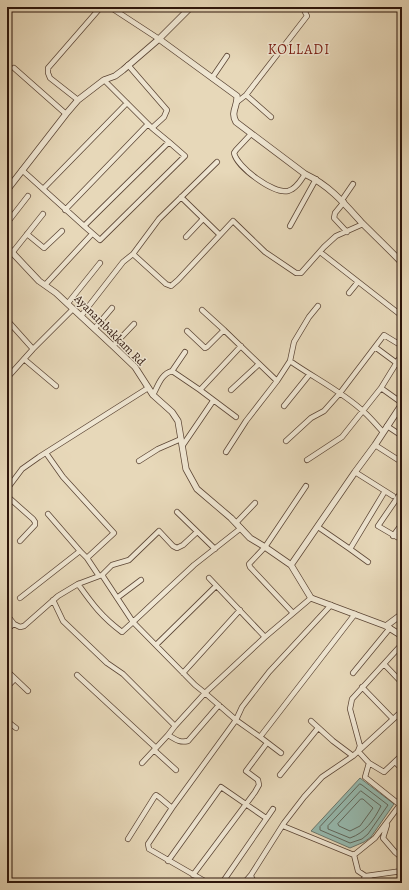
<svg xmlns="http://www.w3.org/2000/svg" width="409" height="890" font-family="Alegreya,serif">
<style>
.water{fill:#97baaf;stroke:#6d786d}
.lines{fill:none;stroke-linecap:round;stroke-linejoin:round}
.shore{stroke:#62685d;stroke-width:1}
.minor-casing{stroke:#5c4636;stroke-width:6}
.tertiary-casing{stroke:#5c4636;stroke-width:7}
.minor{stroke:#efe6d2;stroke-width:4.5}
.tertiary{stroke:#efe6d2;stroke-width:5.5}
.labels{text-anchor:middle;stroke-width:3;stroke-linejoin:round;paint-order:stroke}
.street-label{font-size:12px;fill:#2d150b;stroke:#efe6d2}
.quarter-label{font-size:14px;letter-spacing:1px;fill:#7a1f14;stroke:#efe6d2}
</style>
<rect width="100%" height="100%" fill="#e7d8b9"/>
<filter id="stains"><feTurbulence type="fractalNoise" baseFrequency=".005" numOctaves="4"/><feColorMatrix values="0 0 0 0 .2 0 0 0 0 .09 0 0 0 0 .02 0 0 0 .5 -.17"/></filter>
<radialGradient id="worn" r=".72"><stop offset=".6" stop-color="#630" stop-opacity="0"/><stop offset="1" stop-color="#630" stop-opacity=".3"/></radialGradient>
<!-- water -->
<path class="water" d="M360,778L394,804L371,837L364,842L350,848L311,831Z"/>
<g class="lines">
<!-- shore -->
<path class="shore" d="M360,784L362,785L388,805L368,834L362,839L350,843L320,830V827Z
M361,791L381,806C374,820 365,833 350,838L328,829V826Z
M361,799H363L373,808L360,826L350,831L339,826L338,824Z"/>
<!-- minor casing -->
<g class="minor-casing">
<path id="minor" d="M110,7L159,39
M128,65L167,110L164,117L152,128
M14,68L66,114
M212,78L227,56
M246,95L271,117
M78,100L50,78L48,73V68L101,7
M237,102L246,95L307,16L304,10L306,7
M251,134L236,150L234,153C237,167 273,194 288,191C296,189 301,180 305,174
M22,170L84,226L169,142L152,128L104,80
M43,189L127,103
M181,197L220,235
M342,200L353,184
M344,202L335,213L334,218L347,232
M65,210L148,124
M7,223L28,196
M84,226L100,240L185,156L169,142
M290,226L316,179
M27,234L44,248L62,231
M186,237L203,219
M320,252L402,316
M12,253L43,214
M133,254L159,219L217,162
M45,285L92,234
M349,293L358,282
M68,303L100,263
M202,310L224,330
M81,316L123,262L133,254L166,284L171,286L178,280L233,221L265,252L296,273H301L324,247L336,236L363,224
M7,320L33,349
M95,328L112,308
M187,331L205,348L207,347L224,330L277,381
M113,346L134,324
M375,347L402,367
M24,359L56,386
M290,361C314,378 343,392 364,412C371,418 377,426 383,432
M172,371L185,352
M7,378L33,349L73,309
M381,388L402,403
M231,390L259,364
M153,395C158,386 161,374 172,371L200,390
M284,406L309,375
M236,417L200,390L241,346
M387,426L402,436
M286,441L311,418L324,411L340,393L384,335L402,346
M183,445L213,401
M375,445L400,461
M226,452L246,421L277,381L290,361L294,342L309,317L318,306
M46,453L63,477L114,533L87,558
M307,460L342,437L381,388L402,354
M139,461L158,449L181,439
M355,472L393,496
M7,489L22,469L39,457L148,388
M402,491L378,526L402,540
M7,496L33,519L35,522V525L20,541
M177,512L215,549
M48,514L80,551
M236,523L255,503
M318,527L350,549L385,491
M393,536L401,525L400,523L402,520
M350,549L368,562
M102,575L112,565L129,560L159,531L173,546L177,548L183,545L197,532
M209,578L265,637
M78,584C93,605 102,617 122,632L133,622L195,685L205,693L265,637L311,598
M20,598L80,551L87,558L99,576
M117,598L141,580
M53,600L63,621L107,663L123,674L175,726L205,693L236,720L260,737L355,614
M293,613L250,567L249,564L265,547L306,486
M7,615L14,624L20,627L24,626L58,596L78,584L102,575L133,622L194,565L241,528
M7,629L14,624
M156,645L216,586
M384,664L402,683
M7,671L28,691
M183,673L240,610
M353,673L390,628
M77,675L156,748
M7,687L15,679
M362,687L393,719
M7,721L16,728
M311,721L333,741L353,756
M175,726L168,735C175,739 179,743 188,741L219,705
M260,737L281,753
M154,750L176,770
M358,751L360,746L350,709L352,699L402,644
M358,751L369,763L365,777L400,805
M395,762L402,769
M142,763L168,735
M369,763L384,772L402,755
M280,775L318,728
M387,825L383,838L395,852L402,858
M283,826L354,855
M128,839L155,796L156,795L159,797L172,808
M168,861L221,787L266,818
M193,875L255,792L259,785L258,780L246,771L267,743
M208,883L149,849L148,844L172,808L236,720L242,707L269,672L331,605
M222,883L273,809
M244,883L251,875
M257,883L252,879L251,875L284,823L304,797L322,777L353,756L402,711
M361,883L366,876L402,871
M376,883L358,871L354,855L375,838L402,802"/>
</g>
<!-- tertiary casing -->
<g class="tertiary-casing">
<path id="tertiary" d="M159,39L237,96C238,107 230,111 236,122L305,174C330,186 344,203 362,223C375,236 389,249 402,263
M7,190L66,114L78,100L104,80L115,76L123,70L159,39L191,7
M7,247L39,281L56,293L113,346L135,367L153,395L172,412L178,421L186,469L197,489L231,518L250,538L265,547L291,565L311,598L386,626L402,636
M291,565L355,472L375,445L402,404
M386,626L402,614"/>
</g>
<!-- minor -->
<use href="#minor" class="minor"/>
<!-- tertiary -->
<use href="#tertiary" class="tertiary"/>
</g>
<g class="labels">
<!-- street labels -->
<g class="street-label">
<text transform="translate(110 330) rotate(45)" y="4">Ayanambakkam Rd</text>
</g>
<!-- quarter labels -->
<g class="quarter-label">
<text x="299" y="54">KOLLADI</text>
</g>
</g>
<!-- margin -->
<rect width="409" height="890" fill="none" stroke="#e7d8b9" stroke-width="24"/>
<rect x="8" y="8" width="393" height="874" fill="none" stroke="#2d150b" stroke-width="2"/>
<rect x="12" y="12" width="385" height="866" fill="none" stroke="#2d150b"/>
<rect width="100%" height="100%" filter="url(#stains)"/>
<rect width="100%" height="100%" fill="url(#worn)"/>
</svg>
